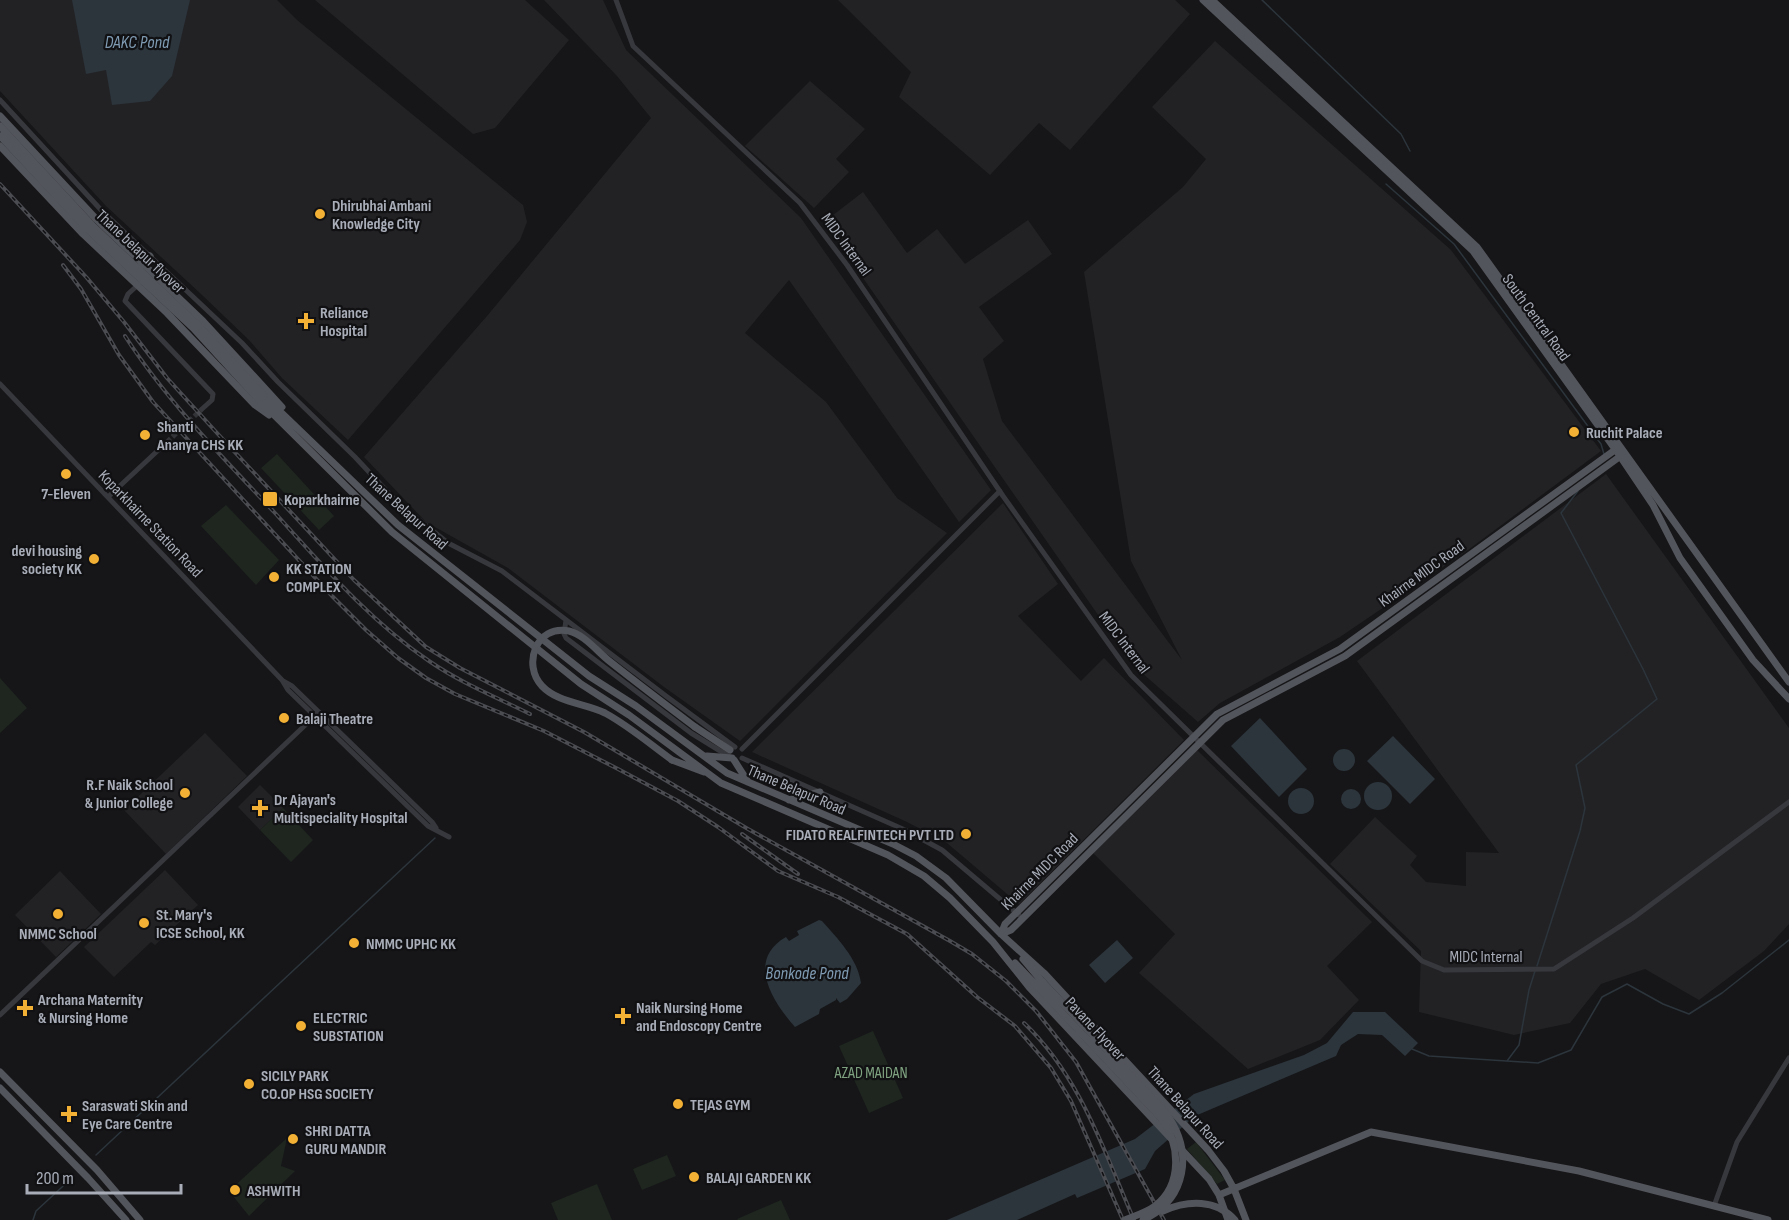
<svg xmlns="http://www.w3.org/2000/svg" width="1789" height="1220" font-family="'Sofia Sans Condensed',sans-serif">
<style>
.built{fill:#222225}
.green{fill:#1e261f}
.water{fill:#2c353c}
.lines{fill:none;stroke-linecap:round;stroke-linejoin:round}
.stream{stroke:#2c353c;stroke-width:1.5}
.minor-tunnel{stroke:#333438;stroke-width:5;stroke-dasharray:5 2.5;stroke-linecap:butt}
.minor{stroke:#37383d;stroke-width:5}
.major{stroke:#53555c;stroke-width:7}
.rail-casing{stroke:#4a4c52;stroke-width:4}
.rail{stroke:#111113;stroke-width:1.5;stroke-dasharray:4.5;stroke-linecap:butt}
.major-bridge{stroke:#53555c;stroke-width:7}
.poi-dot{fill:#f2b134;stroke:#111113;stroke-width:2}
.labels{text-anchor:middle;stroke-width:4.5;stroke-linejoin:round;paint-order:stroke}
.poi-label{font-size:16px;font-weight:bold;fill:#a8adb8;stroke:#111113;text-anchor:start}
.street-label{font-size:16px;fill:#a8adb8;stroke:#111113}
.park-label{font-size:16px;fill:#7fa381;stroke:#111113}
.water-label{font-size:18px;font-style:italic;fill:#7f9bb3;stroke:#111113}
</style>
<rect width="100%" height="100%" fill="#161618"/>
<!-- built -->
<path class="built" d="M0,0H277L297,20L523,205L527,222L520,240L348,440L282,378L249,340L201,294L106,206L0,91Z
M315,0H525L569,40L495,128L473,134Z
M544,0H603L626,50L801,218L991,490L959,522L789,280L745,333L826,402L897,498L947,533L740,741L664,687L508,568L426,522L364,457L487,316L651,118L617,76Z
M838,0H1175L1190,14L1070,150L1039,123L990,175L899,97L911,72Z
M1215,41L1451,250L1601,451L1468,550L1340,637L1220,703L1198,722L1133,665L824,222L863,192L907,253L937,229L965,264L1028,220L1052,254L979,307L1004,341L983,359L1002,421L1182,660L1131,561L1084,272L1183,187L1206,159L1152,107Z
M810,81L865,129L836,159L849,172L814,208L745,146Z
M1606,474L1789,728V924L1764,951L1699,1000L1645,969L1601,984L1570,1023L1514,1035L1419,1012L1421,951L1330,864L1375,817L1417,856L1410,865L1426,882L1466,886V852L1499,853L1357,661Z
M1003,503L1058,584L1018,616L1081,681L1104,658L1184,740L1019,904L947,843L907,822L752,752Z
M205,733L247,776L166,854L124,810Z
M1197,750L1372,922L1327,966L1359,1000L1320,1040L1248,1069L1139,973L1175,934L1092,852Z
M260,785L283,808L260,830L238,807Z
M165,870L198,905L155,945L151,942L114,977L84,947Z
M60,871L101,914L56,957L15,915Z"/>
<!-- green -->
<path class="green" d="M277,454L334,516L319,530L261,468Z
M226,505L279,560L256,585L201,526Z
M0,678L27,708L0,733Z
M283,808L313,840L291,862L260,830Z
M873,1031L903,1098L869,1113L839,1046Z
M287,1138L281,1166L295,1171L249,1216L229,1191Z
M1196,1142L1225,1180L1217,1184L1187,1149Z
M667,1155L676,1176L642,1190L633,1169Z
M597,1184L612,1220H558L551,1203Z
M781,1200L790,1220H738L737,1219Z"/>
<!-- water -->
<path class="water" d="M72,0H190L172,76L150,101L112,105L106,70L86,74Z
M1260,718L1307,769L1279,797L1231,746Z
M1393,736L1435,779L1410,804L1367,761Z
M1333 760a11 11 0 1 1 22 0a11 11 0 1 1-22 0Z
M1364 796a14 14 0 1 1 28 0a14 14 0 1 1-28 0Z
M1288 801a13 13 0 1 1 26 0a13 13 0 1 1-26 0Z
M1341 799a10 10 0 1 1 20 0a10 10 0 1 1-20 0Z
M819,920L822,921C837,938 858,959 861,983L847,999L840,1003L836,998V1000L820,1009L819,1014L795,1027C772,1001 746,960 786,937L789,941L799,935L797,931Z
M1117,940L1133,958L1105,983L1089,965Z
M1353,1012H1385L1418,1043L1405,1056L1382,1035L1358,1034L1341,1045L1336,1056L1195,1116L1155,1151L1145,1169L1077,1198L1075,1194L1017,1220H947L1135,1139L1194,1094L1304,1055L1327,1043Z"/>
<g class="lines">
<!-- stream -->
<path class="stream" d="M1262,0L1401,134L1410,151
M1386,184L1454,244L1601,444L1604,454
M1537,966L1580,831L1585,808L1576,765L1657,699L1643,669L1561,513L1578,491
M1412,1049L1429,1056L1538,1063L1571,1050L1602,997L1627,984L1663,1004L1689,1014L1722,993L1789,940
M1507,1061L1519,1045L1529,990L1535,971
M96,1155L435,838
M33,1220L36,1211L74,1176"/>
<!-- minor-tunnel -->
<path class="minor-tunnel" d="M167,442L202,409"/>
<!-- minor -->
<path class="minor" d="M616,0L633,46L800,203L847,265L1003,496L1131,675L1422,961L1444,970L1554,969L1633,918L1789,802
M0,100L102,211L242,343L278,382L355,457L398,503L448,543L502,571L666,696L735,747
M140,283L128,294L125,301L213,394L212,400L202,409
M0,384L282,680L288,690L428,826L449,837
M108,497L167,442
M566,620L564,634L566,638L691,733L730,757
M283,681L292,686L432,822L436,828
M742,749L1000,491
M742,758L905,830L942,850L1019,915
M0,1015L319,712
M1714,1206L1737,1142L1789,1058"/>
<!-- major -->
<path class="major" d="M1203,0L1473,251L1620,456L1653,505L1680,558L1753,660L1789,699
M1212,0L1477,247L1789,682
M0,116L97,220L203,321L282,407
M0,146L83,234L167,313L255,405L269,415
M141,266L150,256
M264,396L398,525L589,676L636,706L727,773L893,844L916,856L946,878L1001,934L1044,973L1208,1150L1224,1171L1234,1189L1246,1220
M259,400L392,532L581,684L629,715L721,783L888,855L924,876L950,898L993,942L1029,987L1209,1179L1219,1195L1228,1220
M695,727L730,750
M707,756L732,758
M672,760L704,772
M734,760L748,782
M789,800L820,792
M1001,934L1005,924L1217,714L1340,649L1619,447
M1001,934L1011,930L1223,720L1345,656L1622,455
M1023,959L1039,978
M1015,963L1034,983
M0,1072L97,1170L140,1220
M0,1088L88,1178L126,1220
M1219,1195L1371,1132L1579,1171L1768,1220"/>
<!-- rail casing -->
<g class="rail-casing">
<path id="rail" d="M0,184L87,278L124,322L167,378L217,433L354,580L426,647L460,668L584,732L748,829L950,941L972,954L1006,981L1036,1011L1076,1062L1164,1220
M63,265L81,289L119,355L153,402L332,596L366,630L398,658L426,678L455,694L544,731L618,769L678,801L718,827L778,871L838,897L907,934L977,997L1015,1026L1051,1068L1071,1101L1123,1220
M125,336C167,401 222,457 275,513C323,566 370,621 429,661C461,683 496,697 530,714
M742,834L798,874
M1024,1023C1080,1076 1104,1151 1134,1220"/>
</g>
<!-- rail -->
<use href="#rail" class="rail"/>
<!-- major-bridge -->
<path class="major-bridge" d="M0,126L92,225L197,324L264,396
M0,136L87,229L193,328L259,400
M672,760C650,744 629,726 605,713C585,703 558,703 542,686C522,665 536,624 569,631C583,634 597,651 608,660C637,683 666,705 695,727
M1039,978L1166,1113C1194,1152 1187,1199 1143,1220
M1034,983L1161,1118C1180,1144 1183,1184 1155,1206C1147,1212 1135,1216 1125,1220
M1163,1211C1188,1200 1216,1199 1235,1220"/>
</g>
<!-- markers -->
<g class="poi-dot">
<circle cx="320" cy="214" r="6"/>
<path d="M303 312h6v6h6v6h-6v6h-6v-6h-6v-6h6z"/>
<circle cx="1574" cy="432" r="6"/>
<circle cx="145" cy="435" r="6"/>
<circle cx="66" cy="474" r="6"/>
<rect x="262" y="491" width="16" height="16" rx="3"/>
<circle cx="94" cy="559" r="6"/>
<circle cx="274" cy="577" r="6"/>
<circle cx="284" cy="718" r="6"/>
<circle cx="185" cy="793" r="6"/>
<path d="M257 799h6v6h6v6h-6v6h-6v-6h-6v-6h6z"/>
<circle cx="966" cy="834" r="6"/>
<circle cx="58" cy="914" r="6"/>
<circle cx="144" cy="923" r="6"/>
<circle cx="354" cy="943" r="6"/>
<path d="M22 999h6v6h6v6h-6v6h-6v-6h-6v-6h6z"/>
<path d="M620 1007h6v6h6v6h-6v6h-6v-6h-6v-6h6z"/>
<circle cx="301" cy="1026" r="6"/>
<circle cx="249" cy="1084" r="6"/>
<circle cx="678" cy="1104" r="6"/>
<path d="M66 1105h6v6h6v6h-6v6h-6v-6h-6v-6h6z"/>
<circle cx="293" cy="1139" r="6"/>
<circle cx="694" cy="1177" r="6"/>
<circle cx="235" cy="1190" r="6"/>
</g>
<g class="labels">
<!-- poi labels -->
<g class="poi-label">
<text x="332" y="211">Dhirubhai Ambani<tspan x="332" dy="18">Knowledge City</tspan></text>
<text x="320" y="318">Reliance<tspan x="320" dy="18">Hospital</tspan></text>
<text x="157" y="432">Shanti<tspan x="157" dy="18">Ananya CHS KK</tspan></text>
<text x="1586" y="438">Ruchit Palace</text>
<text x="66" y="499" text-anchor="middle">7-Eleven</text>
<text x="284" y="505">Koparkhairne</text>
<text x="82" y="556" text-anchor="end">devi housing<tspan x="82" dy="18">society KK</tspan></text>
<text x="286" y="574">KK STATION<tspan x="286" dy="18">COMPLEX</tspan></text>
<text x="296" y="724">Balaji Theatre</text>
<text x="173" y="790" text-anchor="end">R.F Naik School<tspan x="173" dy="18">&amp; Junior College</tspan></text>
<text x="274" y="805">Dr Ajayan's<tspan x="274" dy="18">Multispeciality Hospital</tspan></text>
<text x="954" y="840" text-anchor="end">FIDATO REALFINTECH PVT LTD</text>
<text x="156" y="920">St. Mary's<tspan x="156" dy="18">ICSE School, KK</tspan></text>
<text x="58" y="939" text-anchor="middle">NMMC School</text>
<text x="366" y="949">NMMC UPHC KK</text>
<text x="38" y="1005">Archana Maternity<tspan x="38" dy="18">&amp; Nursing Home</tspan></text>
<text x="636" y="1013">Naik Nursing Home<tspan x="636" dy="18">and Endoscopy Centre</tspan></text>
<text x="313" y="1023">ELECTRIC<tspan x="313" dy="18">SUBSTATION</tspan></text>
<text x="261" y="1081">SICILY PARK<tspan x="261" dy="18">CO.OP HSG SOCIETY</tspan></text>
<text x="690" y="1110">TEJAS GYM</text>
<text x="82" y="1111">Saraswati Skin and<tspan x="82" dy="18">Eye Care Centre</tspan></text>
<text x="305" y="1136">SHRI DATTA<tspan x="305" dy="18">GURU MANDIR</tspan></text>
<text x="706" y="1183">BALAJI GARDEN KK</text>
<text x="247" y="1196">ASHWITH</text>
</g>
<!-- street labels -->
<g class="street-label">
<text transform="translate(847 244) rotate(54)" y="6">MIDC Internal</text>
<text transform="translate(141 251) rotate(43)" y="6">Thane belapur flyover</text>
<text transform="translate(1537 317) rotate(54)" y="6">South Central Road</text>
<text transform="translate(407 511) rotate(42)" y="6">Thane Belapur Road</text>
<text transform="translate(151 523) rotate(46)" y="6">Koparkhairne Station Road</text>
<text transform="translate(1421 573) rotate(-36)" y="6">Khairne MIDC Road</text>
<text transform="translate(1125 642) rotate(53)" y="6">MIDC Internal</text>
<text transform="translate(797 789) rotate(23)" y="6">Thane Belapur Road</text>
<text transform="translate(1039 871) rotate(-45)" y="6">Khairne MIDC Road</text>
<text x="1486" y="962">MIDC Internal</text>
<text transform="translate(1096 1028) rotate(47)" y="6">Pavane Flyover</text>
<text transform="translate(1186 1107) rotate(48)" y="6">Thane Belapur Road</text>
</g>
<!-- park labels -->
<g class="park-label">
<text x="871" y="1078">AZAD MAIDAN</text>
</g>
<!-- water labels -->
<g class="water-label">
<text x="137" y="48">DAKC Pond</text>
<text x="807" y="979">Bonkode Pond</text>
</g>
</g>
<!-- scale -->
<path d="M27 1184v9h154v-9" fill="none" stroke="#a8adb8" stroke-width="3"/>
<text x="36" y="1184" font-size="18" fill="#a8adb8" stroke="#111113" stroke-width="4.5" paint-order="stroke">200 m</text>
</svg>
